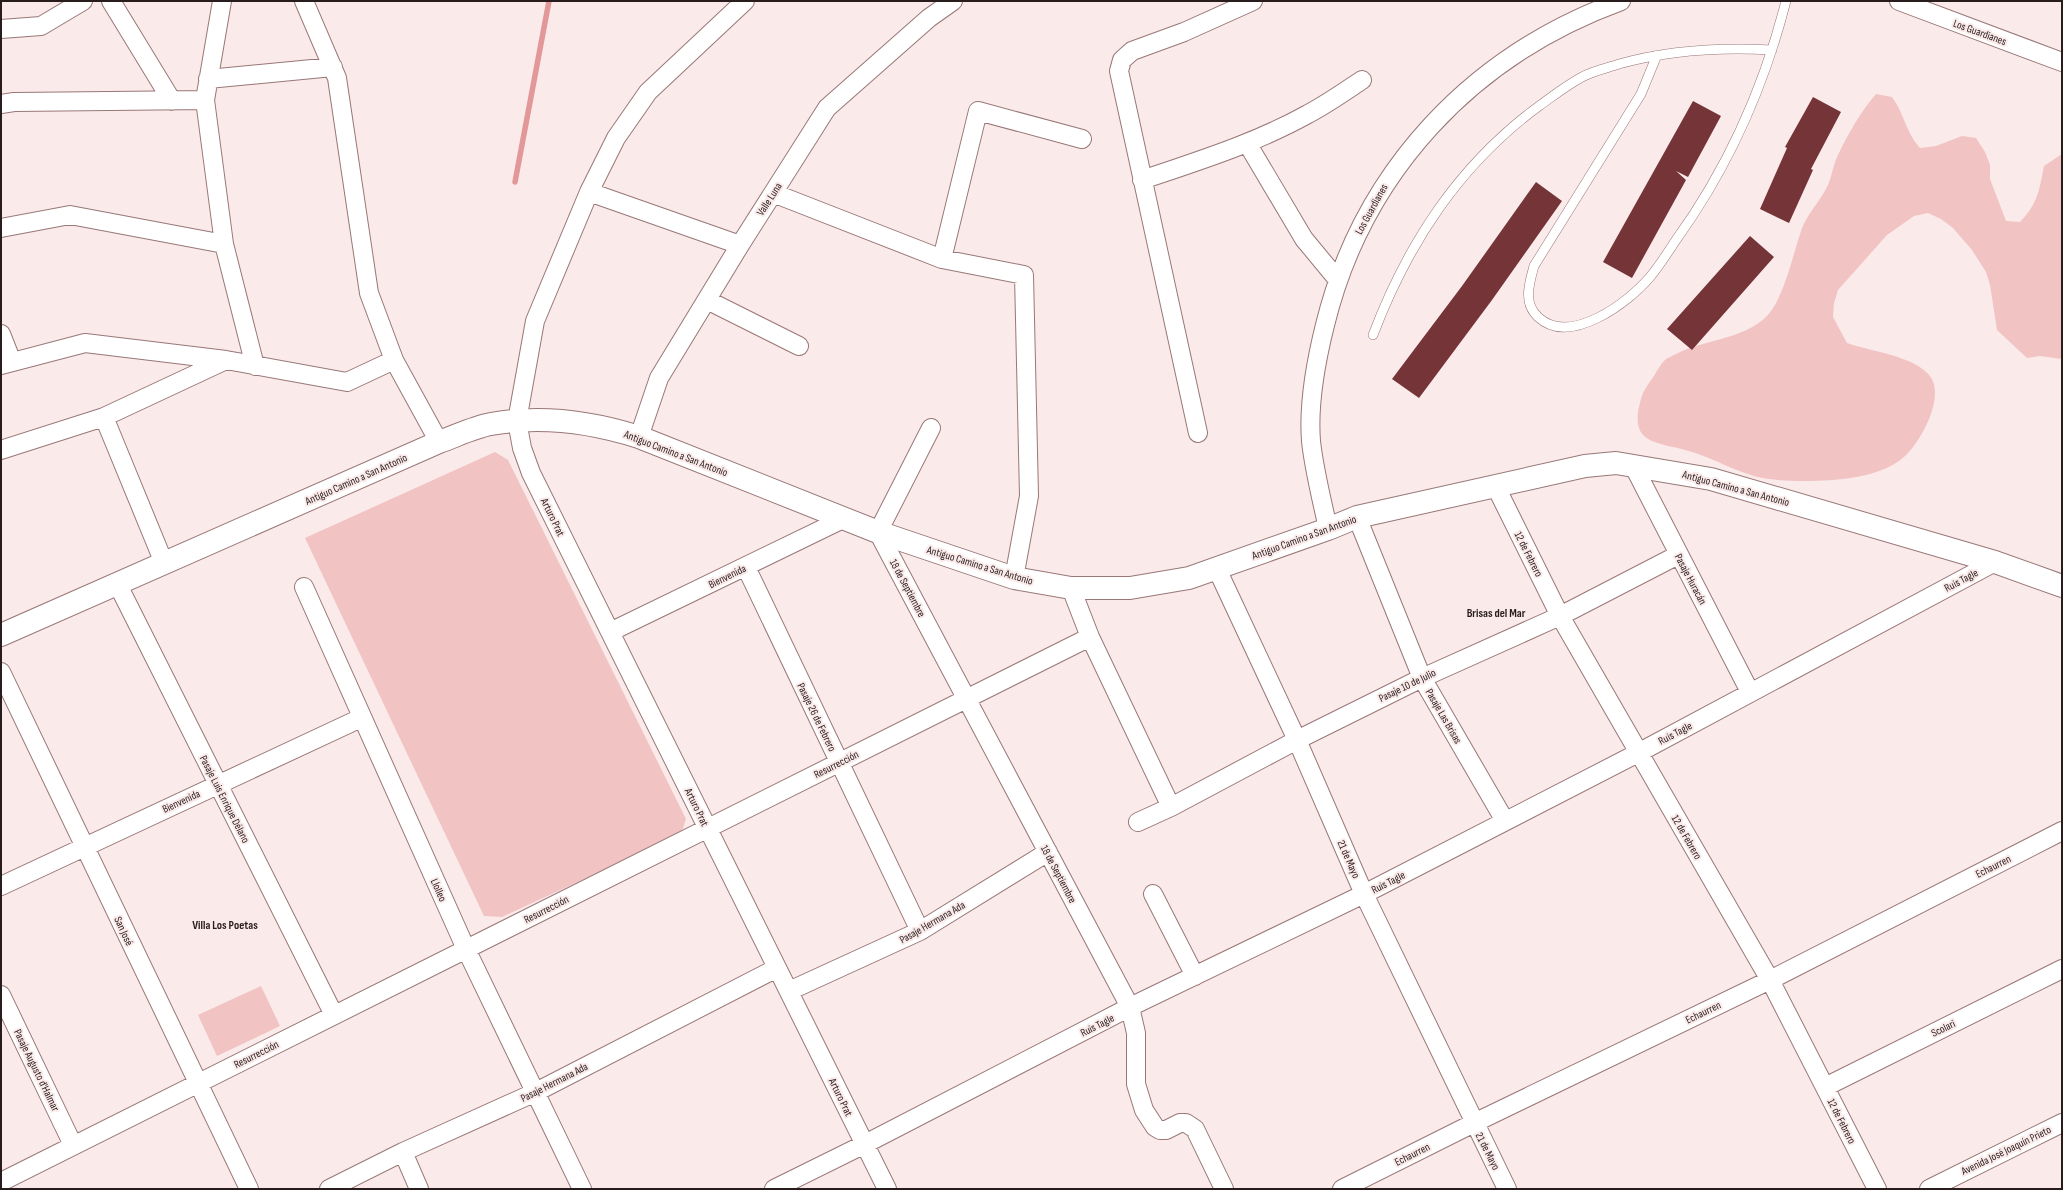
<svg xmlns="http://www.w3.org/2000/svg" width="2063" height="1190" font-family="'Sofia Sans Condensed',sans-serif">
<style>
.green{fill:#f2c3c3}
.lines{fill:none;stroke-linecap:round;stroke-linejoin:round}
.stream{stroke:#e29799;stroke-width:5.5}
.building{fill:#743438}
.service-casing{stroke:#977;stroke-width:10}
.minor-casing{stroke:#977;stroke-width:20}
.tertiary-casing{stroke:#977;stroke-width:24}
.service{stroke:#fff;stroke-width:9}
.minor{stroke:#fff;stroke-width:18}
.tertiary{stroke:#fff;stroke-width:22}
.labels{text-anchor:middle;stroke-width:4;stroke-linejoin:round;paint-order:stroke}
.street-label{font-size:11px;fill:#291c1c;stroke:#faeaea}
.neighbourhood-label{font-size:12px;font-weight:bold;fill:#291c1c;stroke:#faeaea}
</style>
<rect width="100%" height="100%" fill="#faeaea"/>
<!-- green -->
<path class="green" d="M1876,94L1892,97C1904,113 1906,133 1920,148L1936,146L1962,136L1976,138L1985,152L1990,165V179L2006,221L2020,222C2038,203 2039,191 2044,166L2062,154V359L2040,356L2027,358L1997,330L1990,285L1986,272L1972,250L1953,228L1941,219L1928,213L1914,216L1887,235L1838,290L1834,303L1833,317L1847,343C1869,351 1915,356 1930,376C1946,397 1920,443 1904,457C1891,469 1867,476 1850,478C1825,482 1773,483 1751,475C1731,469 1712,458 1692,452C1659,441 1627,447 1641,399C1643,391 1649,383 1654,376C1657,371 1660,365 1664,361C1668,357 1675,355 1680,352C1710,338 1757,338 1775,305C1788,281 1793,254 1802,228C1808,213 1821,200 1828,185C1832,176 1833,165 1838,155C1848,134 1861,111 1876,94Z
M495,452L508,460L686,819L681,834L502,917L484,916L305,538Z
M261,986L280,1026L217,1056L198,1015Z"/>
<g class="lines">
<!-- stream -->
<path class="stream" d="M515,182L549,1"/>
</g>
<!-- building -->
<path class="building" d="M1813,97L1841,112L1811,169L1813,170L1789,223L1760,209L1787,148L1785,147Z
M1693,101L1721,116L1688,177L1676,171L1686,180L1632,278L1603,262Z
M1536,182L1562,201L1492,300L1419,398L1392,379L1462,286Z
M1750,236L1774,257L1692,350L1667,329Z"/>
<g class="lines">
<!-- service casing -->
<g class="service-casing">
<path id="service" d="M1657,55L1641,94L1534,266C1529,284 1523,303 1538,317C1570,347 1629,302 1650,277C1660,265 1668,252 1676,240C1728,168 1764,87 1786,1
M1373,335C1408,243 1459,165 1539,106C1553,96 1567,85 1582,77C1593,71 1607,68 1619,64C1669,50 1720,47 1772,50"/>
</g>
<!-- minor casing -->
<g class="minor-casing">
<path id="minor" d="M111,1L172,101
M222,1L205,100L224,244L255,366
M304,1L337,78L369,293L394,360L439,442
M745,1L648,92L616,138L589,192L535,321L517,421L522,448L531,473L887,1189
M1899,1L2062,62
M1,29L41,26L83,1
M208,79L333,67
M1,104L14,102L205,100
M1247,143L1304,239L1338,280
M1142,180C1198,161 1256,143 1308,114C1327,104 1344,92 1362,80
M589,192L740,245
M773,193L942,259L1024,275L1029,496L1014,578
M1,228L70,215L224,244
M942,259L978,111L1082,139
M707,300L799,346
M1,334L12,362
M1,365L85,343L226,360L347,382L394,360
M104,417L164,563
M931,428L878,532L1130,1007L1136,1033V1084L1144,1110L1155,1127L1160,1130H1166L1180,1123H1186L1195,1129L1224,1189
M1198,433L1119,71L1122,60L1132,51L1184,32L1253,1
M639,437L659,378L740,245L827,108L929,18L953,1
M1,450L104,417L226,360
M1633,465L1750,692
M1495,485L1560,616L1770,980L1877,1189
M1357,517L1422,678L1505,821
M1328,529C1322,500 1314,470 1311,441C1308,403 1316,361 1325,325C1363,170 1473,55 1621,1
M746,567L920,931
M1217,569L1297,740L1364,894L1507,1189
M117,583L334,1015
M304,587L466,949L582,1189
M1071,588L1090,637L1171,807
M610,632L843,519
M1,672L249,1189
M1138,822L1171,807L1297,740L1422,678L1560,616L1678,555
M1,886L361,718
M1153,894L1195,976
M789,991L920,931L1048,852
M1,995L73,1145
M1825,1087L2062,969
M403,1152L419,1189
M1,1182L1090,637
M329,1189L403,1152L536,1092L777,968
M774,1189L865,1144L1130,1007L1364,894L1638,753L1995,562
M1342,1189L1474,1123L1770,980L2062,831
M1929,1189L2062,1123"/>
</g>
<!-- tertiary casing -->
<g class="tertiary-casing">
<path id="tertiary" d="M1,635L439,442C456,436 474,427 491,424C541,415 592,422 639,437L878,532L1014,578L1071,588H1130L1189,578L1328,529L1357,517L1585,466L1616,463L1711,479L1995,562L2062,586"/>
</g>
<!-- service -->
<use href="#service" class="service"/>
<!-- minor -->
<use href="#minor" class="minor"/>
<!-- tertiary -->
<use href="#tertiary" class="tertiary"/>
</g>
<g class="labels">
<!-- street labels -->
<g class="street-label">
<text transform="translate(1980 32) rotate(20)" y="4">Los Guardianes</text>
<text transform="translate(769 199) rotate(-57)" y="4">Valle Luna</text>
<text transform="translate(1371 209) rotate(-61)" y="4">Los Guardianes</text>
<text transform="translate(676 453) rotate(21)" y="4">Antiguo Camino a San Antonio</text>
<text transform="translate(356 479) rotate(-24)" y="4">Antiguo Camino a San Antonio</text>
<text transform="translate(1736 488) rotate(15)" y="4">Antiguo Camino a San Antonio</text>
<text transform="translate(553 517) rotate(64)" y="4">Arturo Prat</text>
<text transform="translate(1304 537) rotate(-20)" y="4">Antiguo Camino a San Antonio</text>
<text transform="translate(1529 554) rotate(63)" y="4">12 de Febrero</text>
<text transform="translate(980 565) rotate(17)" y="4">Antiguo Camino a San Antonio</text>
<text transform="translate(727 576) rotate(-26)" y="4">Bienvenida</text>
<text transform="translate(1691 579) rotate(62)" y="4">Pasaje Huracán</text>
<text transform="translate(1961 580) rotate(-28)" y="4">Ruis Tagle</text>
<text transform="translate(908 588) rotate(62)" y="4">18 de Septiembre</text>
<text transform="translate(1407 685) rotate(-26)" y="4">Pasaje 10 de Julio</text>
<text transform="translate(1444 716) rotate(60)" y="4">Pasaje Las Brisas</text>
<text transform="translate(817 717) rotate(64)" y="4">Pasaje 26 de Febrero</text>
<text transform="translate(1675 733) rotate(-28)" y="4">Ruis Tagle</text>
<text transform="translate(836 764) rotate(-27)" y="4">Resurrección</text>
<text transform="translate(225 799) rotate(63)" y="4">Pasaje Luis Enrique Délano</text>
<text transform="translate(181 801) rotate(-25)" y="4">Bienvenida</text>
<text transform="translate(697 807) rotate(64)" y="4">Arturo Prat</text>
<text transform="translate(1687 837) rotate(60)" y="4">12 de Febrero</text>
<text transform="translate(1349 859) rotate(66)" y="4">21 de Mayo</text>
<text transform="translate(1993 866) rotate(-27)" y="4">Echaurren</text>
<text transform="translate(1059 874) rotate(62)" y="4">18 de Septiembre</text>
<text transform="translate(1388 882) rotate(-27)" y="4">Ruis Tagle</text>
<text transform="translate(439 890) rotate(66)" y="4">Llolleo</text>
<text transform="translate(546 909) rotate(-27)" y="4">Resurrección</text>
<text transform="translate(932 922) rotate(-30)" y="4">Pasaje Hermana Ada</text>
<text transform="translate(124 931) rotate(65)" y="4">San José</text>
<text transform="translate(1703 1012) rotate(-26)" y="4">Echaurren</text>
<text transform="translate(1097 1025) rotate(-27)" y="4">Ruis Tagle</text>
<text transform="translate(1943 1028) rotate(-26)" y="4">Scolari</text>
<text transform="translate(256 1054) rotate(-27)" y="4">Resurrección</text>
<text transform="translate(37 1070) rotate(64)" y="4">Pasaje Augusto d'Halmar</text>
<text transform="translate(554 1082) rotate(-27)" y="4">Pasaje Hermana Ada</text>
<text transform="translate(841 1097) rotate(64)" y="4">Arturo Prat</text>
<text transform="translate(1842 1121) rotate(63)" y="4">12 de Febrero</text>
<text transform="translate(2006 1150) rotate(-26)" y="4">Avenida José Joaquín Prieto</text>
<text transform="translate(1488 1151) rotate(63)" y="4">21 de Mayo</text>
<text transform="translate(1412 1154) rotate(-27)" y="4">Echaurren</text>
</g>
<!-- neighbourhood labels -->
<g class="neighbourhood-label">
<text x="1496" y="617">Brisas del Mar</text>
<text x="225" y="929">Villa Los Poetas</text>
</g>
</g>
<!-- border -->
<rect width="2063" height="1190" fill="none" stroke="#291c1c" stroke-width="4"/>
</svg>
